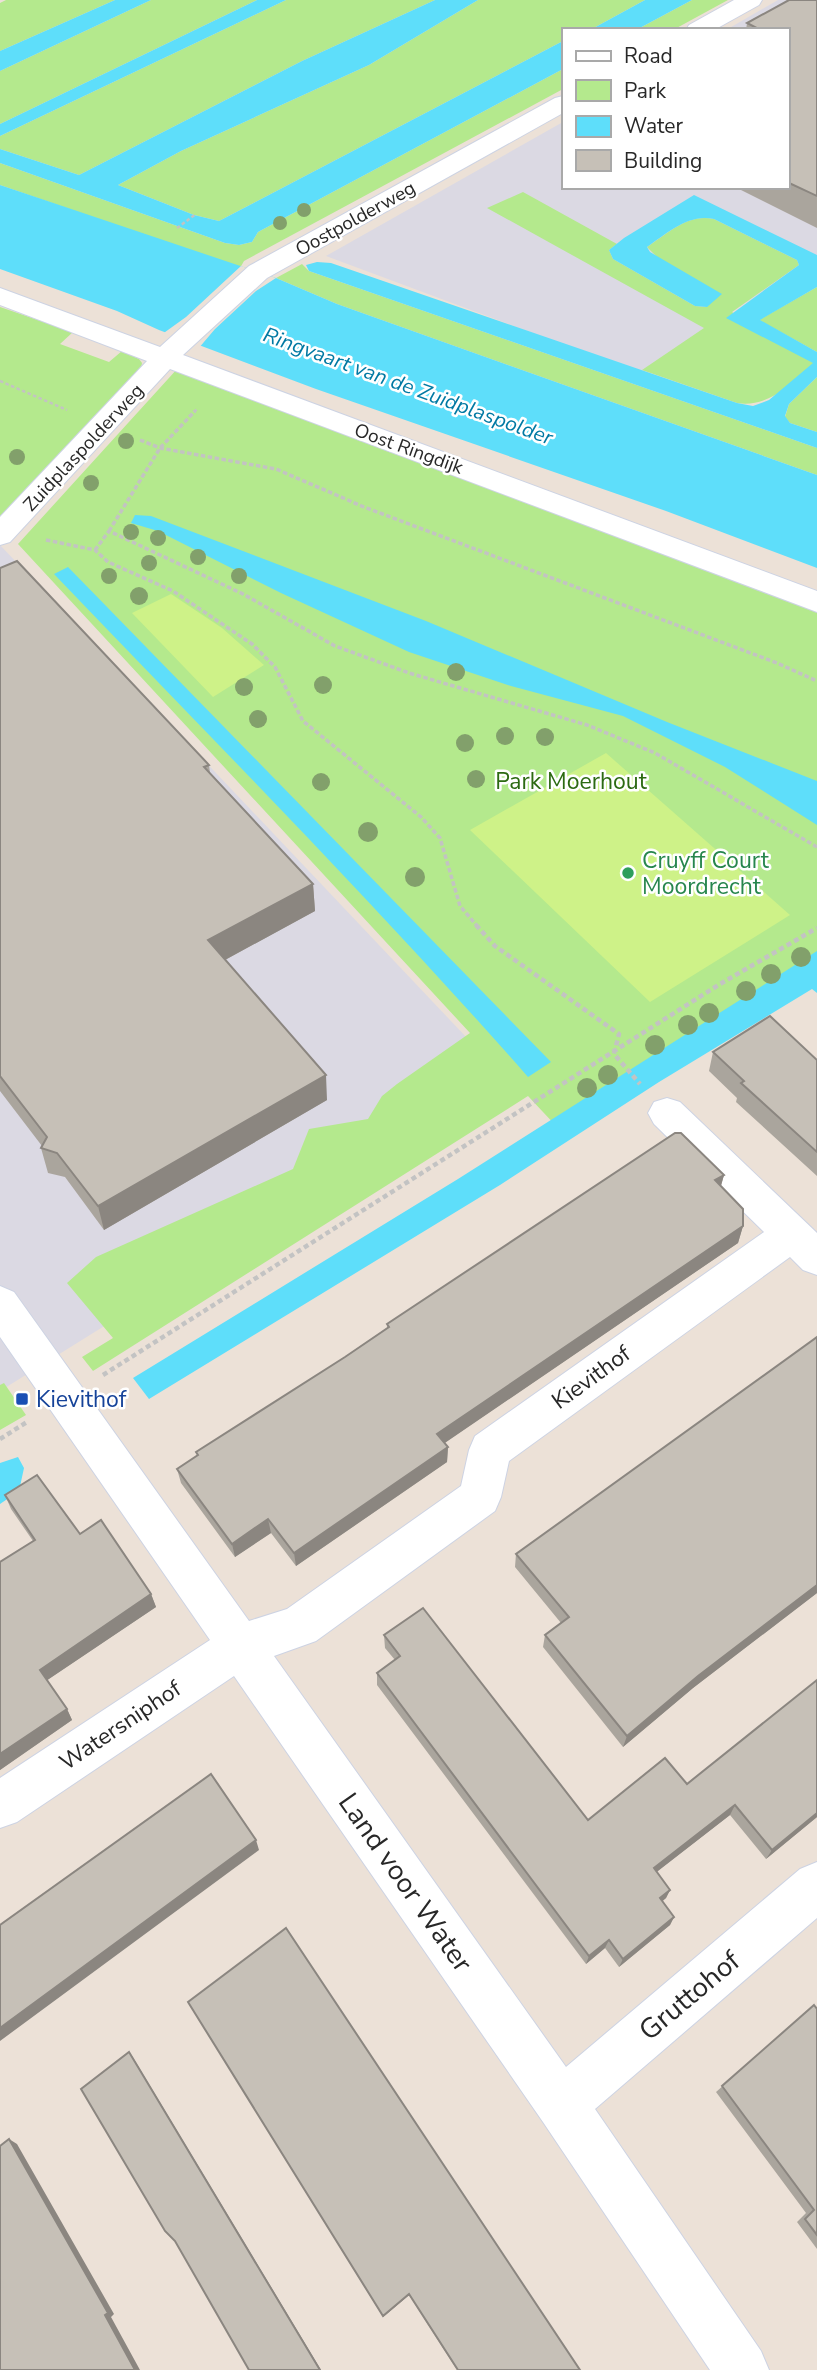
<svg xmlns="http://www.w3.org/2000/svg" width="817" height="2370" font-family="'Nunito Sans',sans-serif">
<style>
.industrial{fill:#dbd9e3}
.green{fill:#b4e98d}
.pitch{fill:#cef288}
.water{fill:#5edefa}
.pier{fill:#ece1d7}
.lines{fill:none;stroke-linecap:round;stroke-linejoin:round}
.minor-casing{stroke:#cdd3e3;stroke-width:2}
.path-far2{stroke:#c3c3c3;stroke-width:2.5;stroke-dasharray:3.5 2.5;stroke-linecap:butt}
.path-far1{stroke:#c3c3c3;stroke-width:3.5;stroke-dasharray:4.5 2.5;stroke-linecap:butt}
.path{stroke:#c3c3c3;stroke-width:4.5;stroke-dasharray:5 3.5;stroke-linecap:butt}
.minor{fill:#fff;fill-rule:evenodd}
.tree{fill:#82a06b}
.wall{fill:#aaa59d}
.shaded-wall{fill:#8b8680}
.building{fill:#c6c0b7;stroke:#8b8680;stroke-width:2}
.leisure-dot{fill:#2e9e5b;stroke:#fff;stroke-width:2.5}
.transit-dot{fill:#1a4fb4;stroke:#fff;stroke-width:2.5}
.labels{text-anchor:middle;stroke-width:5;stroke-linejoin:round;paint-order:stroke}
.far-street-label{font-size:19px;fill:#282828;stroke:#fff}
.far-water-label{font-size:21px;font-style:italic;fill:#0079a3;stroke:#fff}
.park-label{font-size:23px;fill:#2c6a12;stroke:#fff}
.leisure-label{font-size:23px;fill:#27864d;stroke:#fff;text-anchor:start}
.street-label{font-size:23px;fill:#282828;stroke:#fff}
.transit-label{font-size:23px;fill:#164399;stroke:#fff;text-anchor:start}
.near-street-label{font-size:28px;fill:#282828;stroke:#fff}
</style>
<rect width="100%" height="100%" fill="#ece1d7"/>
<!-- industrial -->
<path class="industrial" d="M778,0H817V256L640,373L326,256L563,122V187H787V30H726Z
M0,545L504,1077L0,1391Z"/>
<!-- green -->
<path class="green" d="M6,0H115L0,51V3Z
M151,0H257L0,124V71Z
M286,0H435L302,61L79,175L0,149V136Z
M478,0H645L590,30H563V41L219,221L194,215L118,185L181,151L369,65Z
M692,0H728L673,30H636Z
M563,69V89L244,261L240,268L0,185V163L225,243L239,245L252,242L258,232Z
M523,192L617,244L609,250L613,259L695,306L707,307L647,247C668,233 688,213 714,219L797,260L799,265L732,312L814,363C792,384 768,408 737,403L642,370L704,328L487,208Z
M302,264L309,271L817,448V475L337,304L276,278Z
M817,287V352L759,320Z
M0,307L73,332L60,344L109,362L122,351L139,359L142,363L141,368L0,525Z
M178,368L817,606V968L558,1128L528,1096L93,1371L82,1357L113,1338L67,1283L96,1257L293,1169L309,1129L368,1119L382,1096L397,1084L470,1033L18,544Z
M817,377V432L790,423L785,417L789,404Z
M4,1383L26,1415L0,1430V1385Z"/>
<!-- pitch -->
<path class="pitch" d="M171,594L222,628L264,665L213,697L132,613Z
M606,753L790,915L650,1002L470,830Z"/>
<!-- water -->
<path class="water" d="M115,0H151L0,71V51Z
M257,0H286L0,136V124Z
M435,0H478L369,65L181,151L118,185L194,215L219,221L563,41V69L258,232L252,242L239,245L225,243L0,163V149L79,175L302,61Z
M645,0H692L636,30H590Z
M0,185L276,278L337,304L817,475V568L666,511L316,389L159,330L117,311L0,269Z
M694,195L817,255V287L760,320L817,352V377L789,404L785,416L790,423L817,432V448L309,271L306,265L317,262L331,263L737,403L753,406L769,400L813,363L726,318L799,265L797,260L714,219C689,213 667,233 647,247L650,252L722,294L707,307L695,306L613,259L609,250L624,238Z
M135,515L151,516L426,621L667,722L817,781V825L725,767L623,716L511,686L409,652L281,593L158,531L131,523Z
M68,567L551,1062L528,1077C376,904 213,740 54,574Z
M817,951V993L812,989L659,1082L500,1185L149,1399L133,1378L458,1179Z
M18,1457L24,1468L19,1491L0,1504V1463Z"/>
<!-- pier -->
<path class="pier" d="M241,266L276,278L256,291L215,329L198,349L161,335L186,317Z"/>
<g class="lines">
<!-- minor casing -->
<g class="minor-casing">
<path id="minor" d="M734,0H762L759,5L714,30H686L689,25Z
M563,96V113L267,278L183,355L817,591V612L170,369L10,542L0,545V517L147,361L0,305V288L160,347L249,266L555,98Z
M667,1098L680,1102L817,1233V1275L803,1270L790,1257L509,1461L501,1497L495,1511L316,1641L274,1656L566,2067L800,1869L817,1862V1918L595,2109L761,2351L769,2370H710L543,2122L234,1676L17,1822L0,1828V1778L210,1640L0,1337V1286L14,1292L249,1621L287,1609L461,1486L469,1450L475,1436L764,1232L654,1124L648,1113L654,1102Z"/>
</g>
<!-- path-far2 -->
<path class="path-far2" d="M177,228L196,214
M0,381L67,410
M194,412L198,408"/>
<!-- path-far1 -->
<path class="path-far1" d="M140,440L160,448L276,469L364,507L777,663L817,681
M109,531L160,448L195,411
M46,540L95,550L108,562L173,591L252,644L275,667L303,721L421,817L440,838L460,906L478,927
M95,550L109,531L243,594L335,646L409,673L587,725L655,753L817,847"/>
<!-- path -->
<path class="path" d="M476,925L495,946L619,1034L614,1054L640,1084
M103,1375L720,984L817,928
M0,1439L27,1422"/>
<!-- minor -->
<use href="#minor" class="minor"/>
</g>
<!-- trees -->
<g class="tree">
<circle cx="304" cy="210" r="7"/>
<circle cx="280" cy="223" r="7"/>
<circle cx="126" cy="441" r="8"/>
<circle cx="17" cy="457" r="8"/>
<circle cx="91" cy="483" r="8"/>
<circle cx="131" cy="532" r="8"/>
<circle cx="158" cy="538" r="8"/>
<circle cx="198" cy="557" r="8"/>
<circle cx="149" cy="563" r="8"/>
<circle cx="109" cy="576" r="8"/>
<circle cx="239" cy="576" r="8"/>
<circle cx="139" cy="596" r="9"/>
<circle cx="456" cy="672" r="9"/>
<circle cx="323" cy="685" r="9"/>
<circle cx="244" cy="687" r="9"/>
<circle cx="258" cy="719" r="9"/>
<circle cx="505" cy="736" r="9"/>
<circle cx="545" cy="737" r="9"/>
<circle cx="465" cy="743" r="9"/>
<circle cx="476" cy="779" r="9"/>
<circle cx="321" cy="782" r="9"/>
<circle cx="368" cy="832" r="10"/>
<circle cx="415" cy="877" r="10"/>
<circle cx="801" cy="957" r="10"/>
<circle cx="771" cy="974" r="10"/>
<circle cx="746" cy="991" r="10"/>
<circle cx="709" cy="1013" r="10"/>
<circle cx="688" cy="1025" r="10"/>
<circle cx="655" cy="1045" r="10"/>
<circle cx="608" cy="1075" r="10"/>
<circle cx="587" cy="1088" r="10"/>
</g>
<!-- wall -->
<path class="wall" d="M817,0V228L735,187H787V30H746L747,23Z
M0,568L209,765L210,773L313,884L315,911L225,960L327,1100L104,1230L65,1177L48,1173L41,1148L42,1146L0,1091Z
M713,1052L817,1060V1176L736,1102L737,1098L709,1071Z
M724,1175L721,1186L743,1226L738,1243L444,1443L448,1447L447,1462L296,1566L271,1533L235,1557L181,1483L177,1469L197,1456L196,1452L345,1357L387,1328V1324Z
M817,1337V1593L693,1688L623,1747L543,1647L545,1635L561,1623L515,1567L516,1554Z
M5,1495L80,1534L151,1594L156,1607L47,1680L67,1709L72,1720L0,1770V1562L33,1541L11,1509Z
M384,1635L588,1820L687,1784L817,1817L766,1859L730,1815L656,1872L670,1890L666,1898L662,1901L674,1917L670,1925L619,1967L605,1948L586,1964L377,1685V1673L395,1660L385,1648Z
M188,2002L580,2370H457L409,2295L383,2317Z
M814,2005L817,2009V2249L797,2222L806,2213L716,2092Z"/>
<!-- shaded-wall -->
<path class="shaded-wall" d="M313,884L315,911L212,967L208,940Z
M326,1075L327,1100L104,1230L98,1206Z
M724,1175L719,1192L715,1180Z
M743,1226L738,1243L436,1449L437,1434Z
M448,1447L447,1462L296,1566L294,1553Z
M268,1519L271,1533L235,1557L232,1544Z
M817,1585V1593L693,1688L623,1747L627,1736L698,1676Z
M151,1594L156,1607L46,1681L40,1670Z
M67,1709L72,1720L0,1770V1754Z
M735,1805L730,1815L649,1878L654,1868Z
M817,1813V1817L766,1859L772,1850Z
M256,1840L259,1850L0,2041V2028Z
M670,1890L666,1898L656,1907L660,1898Z
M674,1917L670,1925L619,1967L623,1959Z
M609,1940L605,1948L586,1964L589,1956Z
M129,2052L132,2056L321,2370H320Z
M9,2139L17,2144L114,2314L111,2317L140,2370H135Z
M409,2294V2295L383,2317V2316Z"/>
<!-- building -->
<path class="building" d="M789,0H817V196L787,182V30H750L755,27L747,23Z
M17,561L209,765L204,767L313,884L208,940L326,1075L98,1206L57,1153L41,1148L47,1137L0,1076V568Z
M770,1016L817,1060V1152L741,1083L744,1081L713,1052Z
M675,1133H681L724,1175L715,1180L743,1209V1226L437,1434L448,1447L294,1553L268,1519L232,1544L177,1469L198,1455L196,1452L345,1357L389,1327L387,1324Z
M817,1337V1585L698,1676L627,1736L545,1635L569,1617L516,1554Z
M37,1475L80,1534L101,1520L151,1594L40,1670L67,1709L0,1754V1562L35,1540L5,1495Z
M423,1608L588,1820L665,1758L687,1784L817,1680V1813L772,1850L735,1805L654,1868L670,1890L660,1898L674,1917L623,1959L609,1940L589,1956L377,1673L400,1656L384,1635Z
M211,1774L256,1840L0,2028V1925Z
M286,1928L580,2370H458L409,2294L383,2316L188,2002Z
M814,2005L817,2009V2235L805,2219L814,2210L722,2086Z
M129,2052L320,2370H249L175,2241L165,2231L81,2089Z
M9,2139L108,2313L105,2315L135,2370H0V2146Z"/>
<!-- markers -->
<circle class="leisure-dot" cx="628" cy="873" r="7"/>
<rect class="transit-dot" x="15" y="1392" width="14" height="14" rx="3.5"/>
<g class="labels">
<!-- far-street labels -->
<g class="far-street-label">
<text transform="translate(355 218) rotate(-29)" y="7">Oostpolderweg</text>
<text transform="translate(83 447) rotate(-47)" y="7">Zuidplaspolderweg</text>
<text transform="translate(409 448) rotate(20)" y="7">Oost Ringdijk</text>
</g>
<!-- far-water labels -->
<g class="far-water-label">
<text transform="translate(408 386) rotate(20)" y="7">Ringvaart van de Zuidplaspolder</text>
</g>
<!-- park labels -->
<g class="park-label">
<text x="571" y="789">Park Moerhout</text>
</g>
<!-- leisure labels -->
<g class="leisure-label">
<text x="642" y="868">Cruyff Court<tspan x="642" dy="26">Moordrecht</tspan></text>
</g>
<!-- street labels -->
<g class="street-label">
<text transform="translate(591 1377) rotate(-36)" y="8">Kievithof</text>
<text transform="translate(120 1725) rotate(-34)" y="8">Watersniphof</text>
</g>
<!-- transit labels -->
<g class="transit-label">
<text x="36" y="1407">Kievithof</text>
</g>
<!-- near-street labels -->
<g class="near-street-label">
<text transform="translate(406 1882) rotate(55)" y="10">Land voor Water</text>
<text transform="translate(689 1995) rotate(-40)" y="10">Gruttohof</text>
</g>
</g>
<!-- legend -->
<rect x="562" y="28" width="228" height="161" fill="#ffffff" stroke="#a9a9a9" stroke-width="2"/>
<rect x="576" y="51" width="35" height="10" fill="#ffffff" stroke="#a9a9a9" stroke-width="2"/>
<text x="624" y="63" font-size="21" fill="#282828">Road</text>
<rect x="576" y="80" width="35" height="21" fill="#b4e98d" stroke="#a9a9a9" stroke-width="2"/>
<text x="624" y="98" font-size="21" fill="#282828">Park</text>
<rect x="576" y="116" width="35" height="21" fill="#5edefa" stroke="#a9a9a9" stroke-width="2"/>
<text x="624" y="133" font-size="21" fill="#282828">Water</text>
<rect x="576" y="150" width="35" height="21" fill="#c6c0b7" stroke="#a9a9a9" stroke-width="2"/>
<text x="624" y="168" font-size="21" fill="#282828">Building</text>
</svg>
